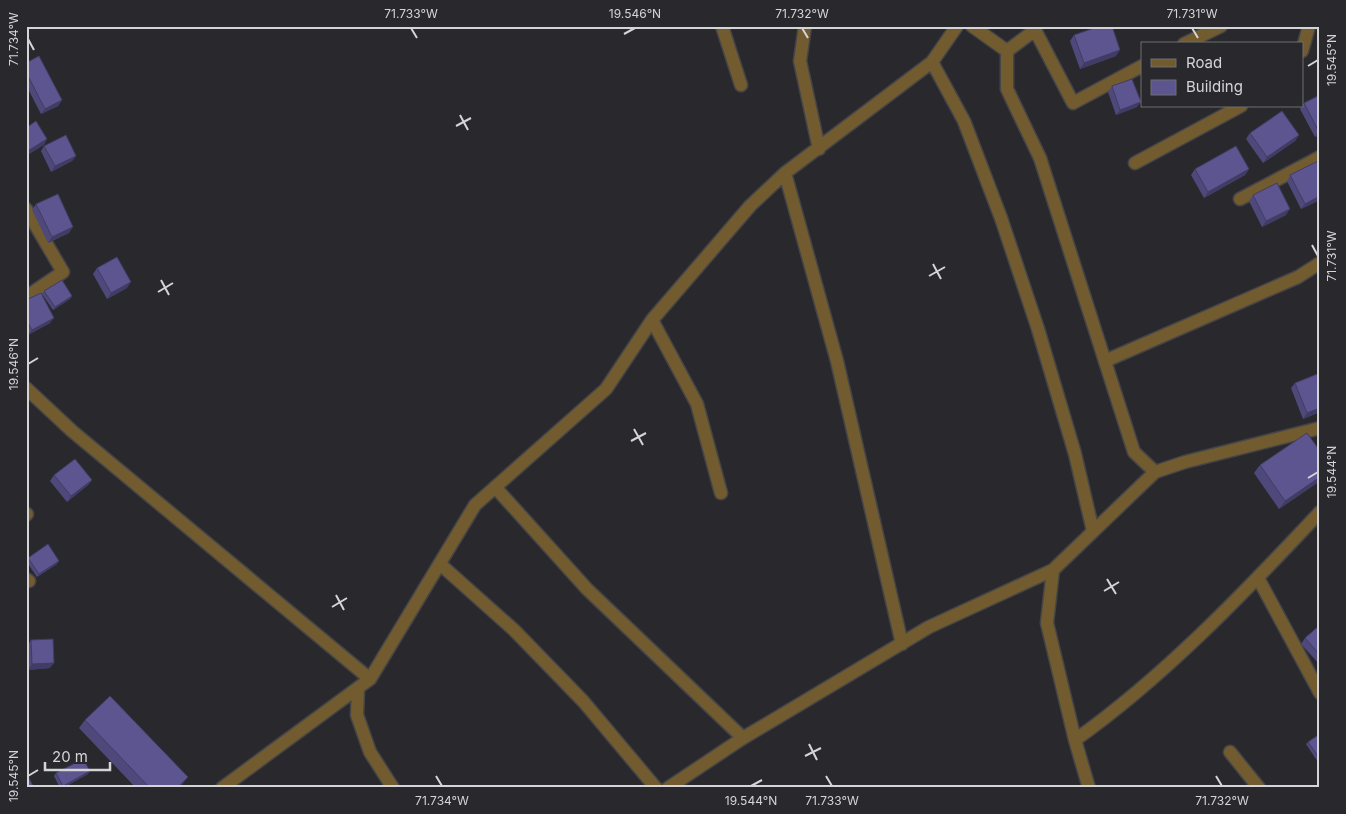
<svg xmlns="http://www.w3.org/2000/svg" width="1346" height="814" font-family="Inter,sans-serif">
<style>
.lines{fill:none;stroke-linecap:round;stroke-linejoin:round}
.street-casing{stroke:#454548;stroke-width:15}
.street{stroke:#725c2f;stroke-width:12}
.wall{fill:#4f497b}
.shaded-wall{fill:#403c64}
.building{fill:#5c558f;stroke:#403c64}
.ticks{fill:none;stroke:#d5d5d8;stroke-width:2}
.neatline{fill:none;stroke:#d5d5d8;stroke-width:2}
.ticks-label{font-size:12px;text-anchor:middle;fill:#d5d5d8}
</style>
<rect width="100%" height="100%" fill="#29292d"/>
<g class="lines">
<!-- street casing -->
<g class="street-casing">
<path id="street" d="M722,26L741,85
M805,26L800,61L819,149
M972,26L1007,51L1035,30L1073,103L1142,66
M1184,44L1221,26
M1007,51V89L1040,158L1134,452L1155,472
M1302,51L1309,26
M932,62L964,121L1001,218L1038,329L1075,454L1093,531
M1135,163L1241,106
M785,173L837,361L902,644
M1240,199L1320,157
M26,209L63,272L26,297
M652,320L697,404L721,493
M1105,361L1298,277L1320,263
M26,388L72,431L370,679
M495,487L587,589L743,738
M26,515L27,514
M440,564L514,630L583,701L656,788
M1258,578L1320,693
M26,579L29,581
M358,689L357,715L370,752L393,788
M1075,740C1164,677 1245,592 1320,512
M1230,752L1259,788
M222,788L370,679L475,505L606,389L652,320L750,206L785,173L932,62L957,26
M668,788L743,738L929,627L1053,570
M1089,788L1075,740L1047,623L1053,570L1155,472L1185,462L1320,428"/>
</g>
<!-- street -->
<use href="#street" class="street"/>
</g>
<!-- wall -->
<path class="wall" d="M1074,35L1116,56L1080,69L1070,41Z
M26,63L62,100L58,106L41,114L26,85Z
M1112,86L1137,107L1116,115L1108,92Z
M1320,95V135L1315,137L1300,109L1304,103Z
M1250,133L1299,135L1295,141L1263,163L1246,139Z
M44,146L76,156L72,161L51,172L41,151Z
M1195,169H1249L1245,175L1204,198L1191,175Z
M1290,175L1320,200L1301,209L1287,181Z
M1253,195L1286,215L1262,227L1249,201Z
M36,204L69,233L48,243L32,210Z
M97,268L127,288L107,299L93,274Z
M44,291L72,296L70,299L53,310L42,294Z
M26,300L50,323L28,335L26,333Z
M1320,373V412L1303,419L1291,388L1295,383Z
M1260,465L1320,481L1279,509L1254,473Z
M54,475L92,480L88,485L67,502L50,481Z
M28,558L57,564L37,577L26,561Z
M1320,625V665L1301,644L1305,638Z
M31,640L50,668L28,670L27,646Z
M85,720L182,785L180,788H136L79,728Z
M1320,734V765L1306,744L1308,742Z
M56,773L88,774L63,788H60L54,776Z"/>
<!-- shaded-wall -->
<path class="shaded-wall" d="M1120,50L1116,56L1080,69L1084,63Z
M62,100L58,106L41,114L45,109Z
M1141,102L1137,107L1116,115L1120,110Z
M1320,131V135L1315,137L1319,132Z
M1299,135L1295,141L1263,163L1267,157Z
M47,139L44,145L26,156V152Z
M76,156L72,161L51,172L55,166Z
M1249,169L1245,175L1204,198L1208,192Z
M1320,196V200L1301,209L1305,204Z
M1290,209L1286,215L1262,227L1266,221Z
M73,227L69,233L48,243L52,237Z
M131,282L127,288L107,299L111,293Z
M72,296L70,299L53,310L55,307Z
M54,318L50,323L28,335L32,330Z
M1320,408V412L1303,419L1307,413Z
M1320,477V481L1279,509L1285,501Z
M92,480L88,485L67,502L71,496Z
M59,561L57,564L37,577L39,574Z
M54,663L50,668L28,670L32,664Z
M90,771L88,774L62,788L63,786Z
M188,777L182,785L180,788H177Z"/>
<!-- building -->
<path class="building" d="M1100,26H1112L1120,50L1084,63L1074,35Z
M39,56L62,100L45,109L26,72V63Z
M1132,79L1141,102L1120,110L1112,86Z
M1320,95V131L1319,132L1304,103Z
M1282,111L1299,135L1267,157L1250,133Z
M36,121L47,139L26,152V128Z
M66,135L76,156L55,166L44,146Z
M1236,146L1249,169L1208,192L1195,169Z
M1320,160V196L1305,204L1290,175Z
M1277,183L1290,209L1266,221L1253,195Z
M58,194L73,227L52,237L36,204Z
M117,257L131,282L111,293L97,268Z
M62,280L72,296L55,307L44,291Z
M41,293L54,318L32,330L26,319V300Z
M1320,373V408L1307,413L1295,383Z
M1307,433L1320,451V477L1285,501L1260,465Z
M75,459L92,480L71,496L54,475Z
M48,544L59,561L39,574L28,558Z
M1320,625V655L1305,638Z
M53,639L54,663L32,664L31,640Z
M110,696L188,777L177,788H150L85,720Z
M1320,734V759L1308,742Z
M83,759L90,771L63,786L56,773Z
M26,772L34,788H26Z"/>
<!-- ticks -->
<path class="ticks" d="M411,28L417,38M802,28L808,38M1192,28L1198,38M624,34L635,28M28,39L34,50M1308,66L1318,60M460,115L468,130M456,126L471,118M1312,245L1318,256M933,264L941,279M929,276L945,267M161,280L169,295M158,292L173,283M28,364L38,358M634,429L643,445M631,441L646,433M1308,478L1318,472M1107,579L1116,594M1104,591L1119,582M336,595L344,610M332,607L347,598M809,744L817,760M805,756L821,748M28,776L38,770M436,776L442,786M826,776L832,786M1216,776L1222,786M751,786L762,780"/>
<!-- border -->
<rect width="1346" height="814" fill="none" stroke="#29292d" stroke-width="55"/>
<!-- legend -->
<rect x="1141" y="42" width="162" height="65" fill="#29292d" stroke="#6e6e71"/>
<rect x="1151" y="59" width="25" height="8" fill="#725c2f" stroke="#6e6e71"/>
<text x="1186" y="68" font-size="15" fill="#d5d5d8">Road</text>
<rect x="1151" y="80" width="25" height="15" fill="#5c558f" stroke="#6e6e71"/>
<text x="1186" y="92" font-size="15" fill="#d5d5d8">Building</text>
<!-- scale -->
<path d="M45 762v8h65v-8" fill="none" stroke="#d5d5d8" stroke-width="2.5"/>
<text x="52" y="762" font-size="15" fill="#d5d5d8" stroke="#29292d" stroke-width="4" paint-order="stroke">20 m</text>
<rect x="28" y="28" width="1290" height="758" class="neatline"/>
<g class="ticks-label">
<text x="411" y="18">71.733°W</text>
<text x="635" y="18">19.546°N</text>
<text x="802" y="18">71.732°W</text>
<text x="1192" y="18">71.731°W</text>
<text transform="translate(14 39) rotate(-90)" y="4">71.734°W</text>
<text transform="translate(1332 60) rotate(-90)" y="4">19.545°N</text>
<text transform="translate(1332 256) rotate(-90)" y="4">71.731°W</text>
<text transform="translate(14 364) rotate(-90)" y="4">19.546°N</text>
<text transform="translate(1332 472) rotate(-90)" y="4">19.544°N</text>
<text transform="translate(14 776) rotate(-90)" y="4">19.545°N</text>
<text x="442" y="805">71.734°W</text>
<text x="751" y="805">19.544°N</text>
<text x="832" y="805">71.733°W</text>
<text x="1222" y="805">71.732°W</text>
</g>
</svg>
